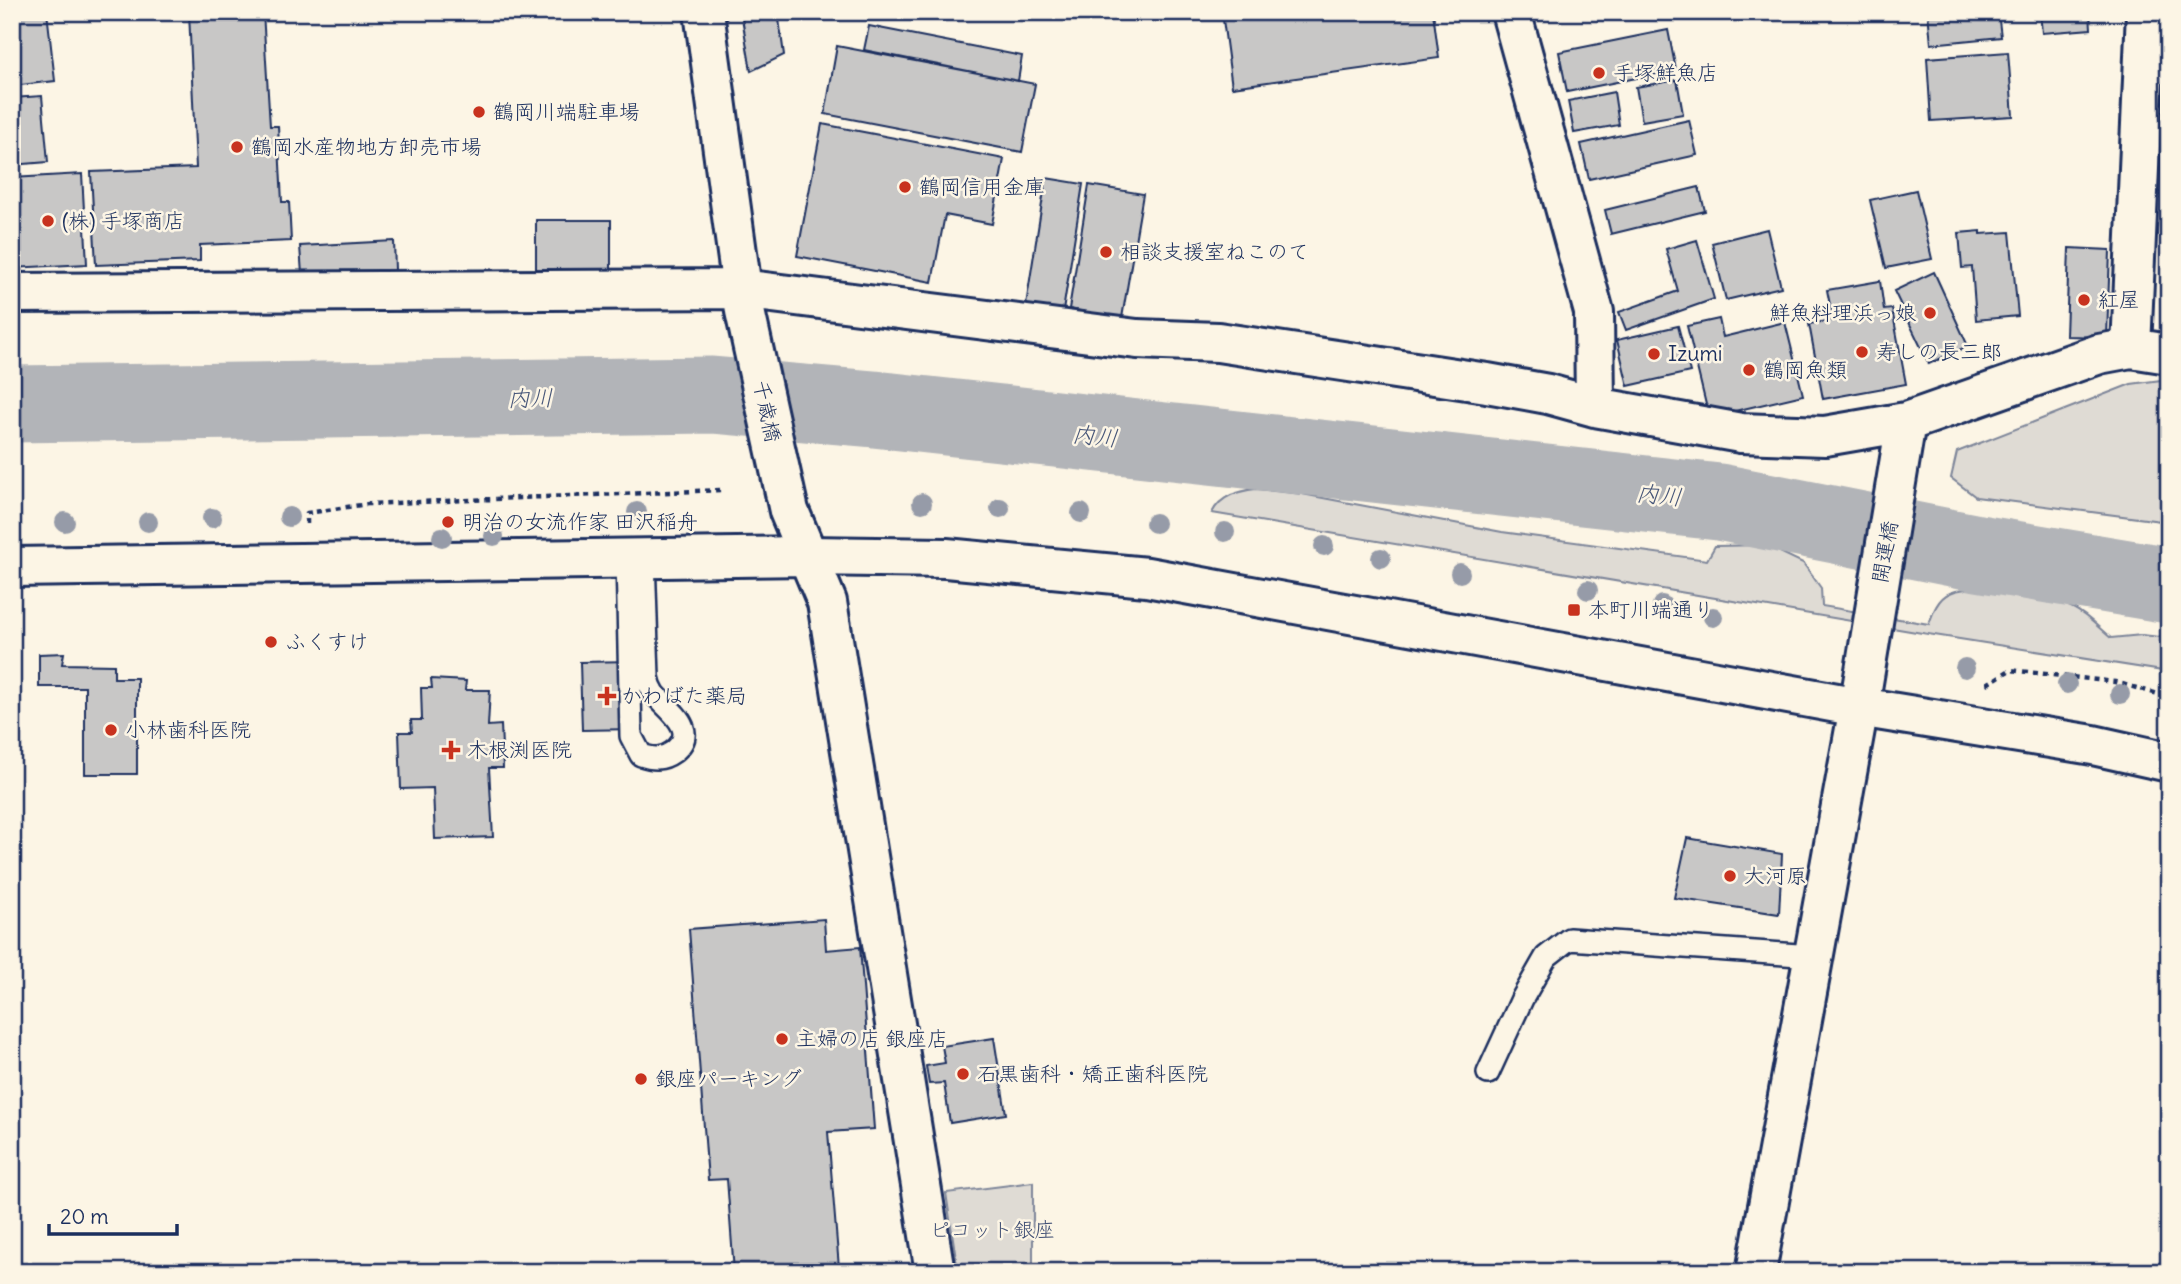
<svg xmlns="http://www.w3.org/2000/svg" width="2181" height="1284" font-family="Delius,'Klee One',sans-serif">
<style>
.green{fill:#dfdbd4;stroke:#7d8599;stroke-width:2}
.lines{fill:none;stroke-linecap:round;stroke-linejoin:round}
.river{stroke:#b2b4b8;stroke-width:77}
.building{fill:#c8c7c6;stroke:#1b2f5e;stroke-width:2}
.lane-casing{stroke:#1b2f5e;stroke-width:26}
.street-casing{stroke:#1b2f5e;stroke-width:44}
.secondary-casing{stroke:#1b2f5e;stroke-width:44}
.path{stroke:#1b2f5e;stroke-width:4.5;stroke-dasharray:5 5;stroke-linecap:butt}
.lane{stroke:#fcf5e5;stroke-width:21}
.street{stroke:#fcf5e5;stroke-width:38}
.secondary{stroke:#fcf5e5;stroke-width:38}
.tree{fill:#969ba8}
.poi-dot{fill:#c8321e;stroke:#fcf5e5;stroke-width:2.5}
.labels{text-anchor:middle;stroke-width:5;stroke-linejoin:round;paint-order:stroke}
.poi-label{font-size:21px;fill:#1b2f5e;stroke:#fcf5e5;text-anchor:start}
.street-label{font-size:21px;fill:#1b2f5e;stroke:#fcf5e5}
.park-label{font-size:21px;fill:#425176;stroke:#fcf5e5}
.water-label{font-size:23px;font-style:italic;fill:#485779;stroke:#fcf5e5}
</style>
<rect width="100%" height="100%" fill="#fcf5e5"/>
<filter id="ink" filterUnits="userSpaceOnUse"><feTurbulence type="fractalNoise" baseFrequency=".0143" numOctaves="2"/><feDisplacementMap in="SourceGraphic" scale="14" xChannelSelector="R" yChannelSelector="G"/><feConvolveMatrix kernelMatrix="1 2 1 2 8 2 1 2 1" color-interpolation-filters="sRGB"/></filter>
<g filter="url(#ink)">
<!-- green -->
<path class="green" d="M2169,379V522L1976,497L1951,478L1957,452L2131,384Z
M1256,489L1302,494L1502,532L1707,560L1715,546L1765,545L1803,563L1821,588L1822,606L1929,624C1933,612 1938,598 1950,593C1978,581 2046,595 2073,608C2087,615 2099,628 2111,638L2142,635L2169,638V672L1928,634L1212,513C1221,495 1239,491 1256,489Z
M1033,1182V1272H958L946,1193Z"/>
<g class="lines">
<!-- river -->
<path class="river" d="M12,404L712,395L874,409L1719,502L1978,553L2169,585"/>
</g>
<!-- building -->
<path class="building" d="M12,12H47L55,81L12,86Z
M189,12H263L270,126H278L282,202H289L291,241L200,245V261L96,265L91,172L196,168Z
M741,12H778L784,55L751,71Z
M1222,12H1433L1439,58L1232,87Z
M1928,12H1998L2001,37L1931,44Z
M2040,12H2090L2091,29L2042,33Z
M869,26L1022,56L1018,81L864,50Z
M1668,30L1676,70L1567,92L1559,52Z
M837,46L1035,84L1022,152L825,114Z
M2008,52L2013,116L1931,121L1927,58Z
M1677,80L1683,114L1642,121L1636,87Z
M1614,92L1619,125L1574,133L1568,101Z
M42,96L48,162L12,165V98Z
M1689,120L1697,155L1589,179L1581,144Z
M822,124L1004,159L992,224L945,215L932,282L797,256Z
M82,174L87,264L12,268V178Z
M1046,178L1083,184L1063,311L1026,305Z
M1089,185L1143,194L1122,318L1069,309Z
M1699,187L1705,211L1611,234L1605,210Z
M1916,190L1932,259L1886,268L1870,200Z
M536,220H611V269H536Z
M1767,229L1781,287L1726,300L1712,243Z
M1981,231V234L2010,232L2018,316L1976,320L1972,267L1962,268L1959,233Z
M1697,240L1714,299L1626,330L1619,312L1678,291L1666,249Z
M394,241L395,270L302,274L300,246Z
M2069,248L2110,250L2107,337L2066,336Z
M1934,272L1968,346L1929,364L1894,291Z
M1880,281L1884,310L1892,309L1906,384L1823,399L1809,324L1833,320L1827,290Z
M1719,319L1723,337L1785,322L1803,395L1709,417L1687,326Z
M1678,326L1690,372L1628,386L1617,340Z
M64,653L62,664L114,665V678H137V774H85V687H39V654Z
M633,661L635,729L582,730L580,662Z
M431,679L466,681L465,690H490L488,726L501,725L503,768H489L493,837L435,839L433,788L401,789L399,732H412L411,720H422L421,688H432Z
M1687,838L1782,854L1779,914L1674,898Z
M824,919L826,950L860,947L874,1129L828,1132L839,1268L783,1272H734L727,1179L708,1180L689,929Z
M994,1038L1006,1114L950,1123L944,1083L929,1084L926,1066L945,1063L942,1046Z"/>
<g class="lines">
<!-- lane casing -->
<g class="lane-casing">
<path id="lane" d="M627,558L631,736L641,755C653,759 662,760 673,752C702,729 666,709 654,693C651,688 649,683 648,677L644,558
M1488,1073L1522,999L1546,957L1569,939L1813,956"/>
</g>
<!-- street casing -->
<g class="street-casing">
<path id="street" d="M704,12L745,311L789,511L827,602L935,1272
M1511,12L1594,312L1595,407
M12,293L741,289L1137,339L1218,342L1487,383L1548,394L1595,407L1741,433L1825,436L1906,422L2099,354L2131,348L2169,354
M2131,348L2146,12
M1756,1272L1859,707L1906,422"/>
</g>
<!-- secondary casing -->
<g class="secondary-casing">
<path id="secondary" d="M12,567L808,556L946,558L1147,577L1859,707L2093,745L2169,762"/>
</g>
<!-- path -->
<path class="path" d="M307,524V513L368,504L721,490
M1987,684L2010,670L2115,682L2169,697"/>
<!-- lane -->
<use href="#lane" class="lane"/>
<!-- street -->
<use href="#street" class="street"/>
<!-- secondary -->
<use href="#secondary" class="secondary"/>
</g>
<!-- trees -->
<g class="tree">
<circle cx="922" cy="503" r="10"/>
<circle cx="1000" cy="508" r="10"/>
<circle cx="637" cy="512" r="10"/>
<circle cx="1081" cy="513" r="10"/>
<circle cx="289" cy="517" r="10"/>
<circle cx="212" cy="518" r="10"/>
<circle cx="65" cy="522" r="10"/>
<circle cx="148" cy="522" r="10"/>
<circle cx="1155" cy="523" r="10"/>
<circle cx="1225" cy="532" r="10"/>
<circle cx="494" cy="536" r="10"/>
<circle cx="442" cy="537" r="10"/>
<circle cx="1324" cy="546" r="10"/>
<circle cx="1381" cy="558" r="10"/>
<circle cx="1460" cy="573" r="10"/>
<circle cx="1588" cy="590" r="10"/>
<circle cx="1662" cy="605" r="10"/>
<circle cx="1713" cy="617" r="10"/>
<circle cx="1965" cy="668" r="10"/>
<circle cx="2067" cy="684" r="10"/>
<circle cx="2120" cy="694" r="10"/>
</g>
</g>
<!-- markers -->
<g class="poi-dot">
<circle cx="1599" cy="73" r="7"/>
<circle cx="479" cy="112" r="7"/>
<circle cx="237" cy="147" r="7"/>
<circle cx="905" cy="187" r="7"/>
<circle cx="48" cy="221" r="7"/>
<circle cx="1106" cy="252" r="7"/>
<circle cx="2084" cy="300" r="7"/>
<circle cx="1930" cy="313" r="7"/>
<circle cx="1862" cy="352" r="7"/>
<circle cx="1654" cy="354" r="7"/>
<circle cx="1749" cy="370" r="7"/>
<circle cx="448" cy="522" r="7"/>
<rect x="1567" y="603" width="14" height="14" rx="3.5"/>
<circle cx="271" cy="642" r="7"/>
<path d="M603.5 685.5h7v7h7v7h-7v7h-7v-7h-7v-7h7z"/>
<circle cx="111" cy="730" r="7"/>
<path d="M447.5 739.5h7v7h7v7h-7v7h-7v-7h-7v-7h7z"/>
<circle cx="1730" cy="876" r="7"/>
<circle cx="782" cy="1039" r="7"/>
<circle cx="963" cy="1074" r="7"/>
<circle cx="641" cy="1079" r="7"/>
</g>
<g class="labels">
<!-- poi labels -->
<g class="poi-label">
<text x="1613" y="80">手塚鮮魚店</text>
<text x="493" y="119">鶴岡川端駐車場</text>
<text x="251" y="154">鶴岡水産物地方卸売市場</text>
<text x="919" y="194">鶴岡信用金庫</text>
<text x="62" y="228">(株) 手塚商店</text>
<text x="1120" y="259">相談支援室ねこのて</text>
<text x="2098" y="307">紅屋</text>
<text x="1916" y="320" text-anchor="end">鮮魚料理浜っ娘</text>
<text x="1876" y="359">寿しの長三郎</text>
<text x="1668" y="361">Izumi</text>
<text x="1763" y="377">鶴岡魚類</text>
<text x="462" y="529">明治の女流作家 田沢稲舟</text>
<text x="1588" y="617">本町川端通り</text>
<text x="285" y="649">ふくすけ</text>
<text x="621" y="703">かわばた薬局</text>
<text x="125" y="737">小林歯科医院</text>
<text x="467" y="757">木根渕医院</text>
<text x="1744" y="883">大河原</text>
<text x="796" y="1046">主婦の店 銀座店</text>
<text x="977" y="1081">石黒歯科・矯正歯科医院</text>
<text x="655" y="1086">銀座パーキング</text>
</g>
<!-- street labels -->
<g class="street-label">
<text transform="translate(767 411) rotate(78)" y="7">千歳橋</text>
<text transform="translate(1885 552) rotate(-80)" y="7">開運橋</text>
</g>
<!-- park labels -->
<g class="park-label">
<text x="992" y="1237">ピコット銀座</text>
</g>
<!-- water labels -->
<g class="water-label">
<text transform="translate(530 398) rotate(-1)" y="8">内川</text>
<text transform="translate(1095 436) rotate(6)" y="8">内川</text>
<text transform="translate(1659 495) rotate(6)" y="8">内川</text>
</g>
</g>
<!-- margin -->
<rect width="2181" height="1284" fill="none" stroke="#fcf5e5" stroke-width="42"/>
<rect x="21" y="21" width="2139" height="1242" fill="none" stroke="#1b2f5e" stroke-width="2.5" filter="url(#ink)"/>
<!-- scale -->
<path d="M49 1224v10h128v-10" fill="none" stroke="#1b2f5e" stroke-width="3.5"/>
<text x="60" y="1224" font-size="21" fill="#1b2f5e" stroke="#fcf5e5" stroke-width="5" paint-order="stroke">20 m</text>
</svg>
